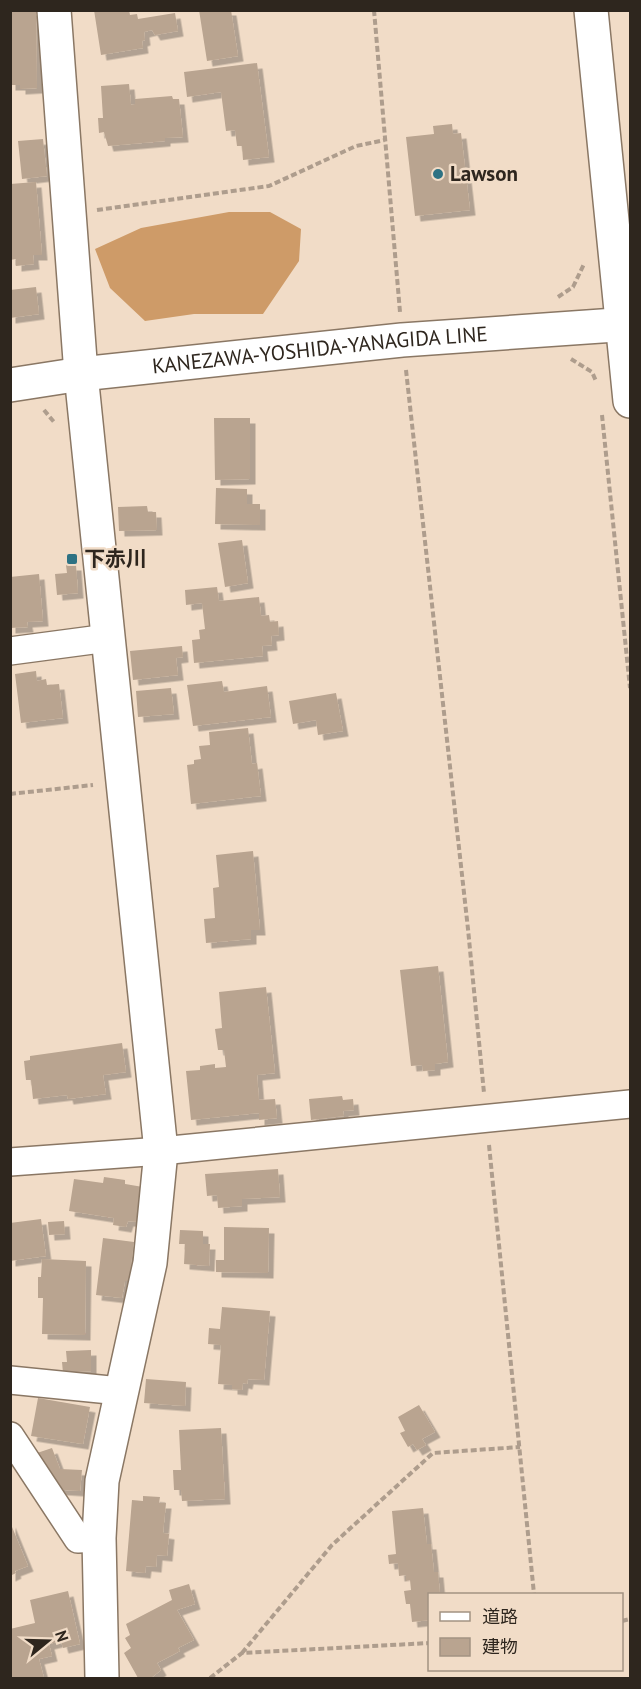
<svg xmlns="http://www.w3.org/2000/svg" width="641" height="1689" font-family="'PT Sans','Noto Sans JP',sans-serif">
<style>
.forest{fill:#ce9b68}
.building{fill:#b9a490;filter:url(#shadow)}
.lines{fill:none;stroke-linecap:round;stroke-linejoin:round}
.minor-casing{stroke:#8a7764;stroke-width:30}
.tertiary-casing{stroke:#8a7764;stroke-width:36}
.secondary-casing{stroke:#8a7764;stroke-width:36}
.primary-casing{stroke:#8a7764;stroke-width:36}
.path{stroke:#ae9d8d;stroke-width:4;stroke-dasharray:6 3;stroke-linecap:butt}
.minor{stroke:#fff;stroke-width:27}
.tertiary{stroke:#fff;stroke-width:33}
.secondary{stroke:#fff;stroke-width:33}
.primary{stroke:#fff;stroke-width:33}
.poi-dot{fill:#2e7283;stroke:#f1dcc7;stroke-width:2}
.labels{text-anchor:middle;stroke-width:5;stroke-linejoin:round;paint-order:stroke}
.poi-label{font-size:21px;font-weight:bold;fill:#2e261e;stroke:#f1dcc7;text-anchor:start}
.street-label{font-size:21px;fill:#2e261e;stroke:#f1dcc7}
</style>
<defs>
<filter id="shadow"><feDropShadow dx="5.5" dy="5.5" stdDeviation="0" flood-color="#0004"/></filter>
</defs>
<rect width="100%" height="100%" fill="#f1dcc7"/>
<!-- forest -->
<path class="forest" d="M229,212H270L301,229L299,261L263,314H194L145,321L110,288L95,249L141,228Z"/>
<!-- building -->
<path class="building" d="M10,10H36L37,88L20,89V85H10Z
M94,10H129L130,15L137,14L138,19L175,13L178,31L155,35L152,30L144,32L145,40L142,41L143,48L101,55Z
M199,10H231L238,56L207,61Z
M257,63L269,157L243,160L242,146H237L235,130L226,131L221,92L187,97L184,72Z
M129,84L131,105L135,104V99L172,96L173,99H179L183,137L165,138V141L108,146L104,132L99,133L98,118H103L101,86Z
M452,124L453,134L461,133L470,210L415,216L406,137L434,134L433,126Z
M43,139L47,176L22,179L18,141Z
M36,182L42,255H33L34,264L16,266V259L10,260V184Z
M36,287L39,314L10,318V290Z
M214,418H250V479L215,480Z
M216,488L247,489V504H260V525L215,524Z
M147,506L148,512H156L157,530L119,531L118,507Z
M242,540L248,583L225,587L218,543Z
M66,565H76L78,593L57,595L55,574L67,573Z
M39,574L43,621L27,622L28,627L10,628V577Z
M217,587L219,601L259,597L261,616L269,615L270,622L278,621L279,635L271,636L272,645L262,646L263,656L194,663L192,640L200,639L199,630L205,629L202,603L186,605L185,590Z
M182,646L183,657L176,658L178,675L133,680L130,651Z
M36,671L37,681L46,679L47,685L59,684L63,718L21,723L15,674Z
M222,681L224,692L267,686L271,717L193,726L187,685Z
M171,688L174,714L138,717L136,691Z
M336,693L343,731L318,735L316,720L293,724L289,701Z
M248,728L252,764L257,763L261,796L191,804L187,765L194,764V760L201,759L199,746L210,745L209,732Z
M253,851L260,930H251V939L206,943L204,919L215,918L213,888L219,887L216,855Z
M438,966L448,1062L435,1064V1070L423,1071L422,1065L411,1066L400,970Z
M266,987L275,1073L257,1075L259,1100L275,1099L277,1118L259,1120V1113L191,1120L186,1071L200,1070V1066L215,1064V1068L226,1067L224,1050H218L215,1029L222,1028L219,992Z
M122,1043L126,1072L103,1075L106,1094L68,1099L67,1095L33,1099L31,1080H26L24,1061L30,1060V1056Z
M342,1096L343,1100L353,1099L354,1110L343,1111L344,1116L311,1120L309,1099Z
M278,1169L280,1197L242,1199V1206L218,1208L217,1195L207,1196L205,1174Z
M104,1177L125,1180V1184L143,1187L138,1222L128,1221L126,1227L113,1225L114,1218L69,1211L74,1179L103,1183Z
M41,1219L46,1256L10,1261V1223Z
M64,1221L65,1234L49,1235L48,1222Z
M224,1227L269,1228L268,1273L216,1272V1260H224Z
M180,1230L203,1231V1244H210L209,1266L184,1264L185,1244H179Z
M103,1238L134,1242L129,1281H125L122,1298L96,1295Z
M42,1259L86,1261L85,1335L42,1334L43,1298H38V1277H41Z
M222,1307L270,1311L264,1380L248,1379L247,1384L243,1383L242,1390L232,1389V1385L218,1384L221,1345L208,1344L209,1328L220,1329Z
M91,1350V1371L63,1373L62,1362H67L66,1351Z
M146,1379L186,1382L185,1406L144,1403Z
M38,1398L90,1407L83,1444L31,1436Z
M419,1405L435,1432L422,1439L426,1445L417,1450L413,1444L408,1447L400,1433L405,1431L398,1417Z
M221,1428L225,1499L182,1501L181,1490H174L173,1470H181L179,1430Z
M52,1448L60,1469L82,1470L80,1491L50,1489L51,1470L41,1474L34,1454Z
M143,1496L160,1497L159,1503H166L163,1533L169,1534L167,1556L157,1555L156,1567L146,1566L145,1573L126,1571L132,1500L143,1501Z
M423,1508L427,1544H431L434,1572H438L440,1594H430V1620L412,1622L410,1604H406L404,1591L411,1590L410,1580L406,1581V1575L399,1576L398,1563L389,1564L388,1555L396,1554L392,1511Z
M10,1522L28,1566L15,1571L16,1573L10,1576Z
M189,1584L195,1604L177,1610L194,1640L178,1648L180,1651L157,1663L161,1670L151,1678H138L124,1653L131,1648L125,1638L130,1635L126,1624L172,1600L169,1590Z
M68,1591L80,1644L63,1648L61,1641L49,1644L52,1656L39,1659L44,1678H10V1629L35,1623L30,1600Z"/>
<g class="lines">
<!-- minor casing -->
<g class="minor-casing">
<path id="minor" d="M10,651L108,638
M10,1162L161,1151L630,1104
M10,1380L120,1391
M10,1436L78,1539L99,1538"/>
</g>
<!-- tertiary casing -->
<g class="tertiary-casing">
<path id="tertiary" d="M54,10L81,374L161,1151L150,1263L102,1481L99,1538L102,1678"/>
</g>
<!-- secondary casing -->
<g class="secondary-casing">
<g id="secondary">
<path id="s1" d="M10,385L81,374L402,340L630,324"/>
</g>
</g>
<!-- primary casing -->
<g class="primary-casing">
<path id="primary" d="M591,10L630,401"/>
</g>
<!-- path -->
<path class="path" d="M374,10L400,312
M97,210L269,186L356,146L385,140
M558,297L573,287L584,264
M571,359L592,372L596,381
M406,370L468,929L484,1093
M44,410L54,422
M602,415L630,688
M10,794L93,785
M489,1145L534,1594
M622,1621L630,1619
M242,1653L332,1545L433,1453L520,1447
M210,1678L242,1653L430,1643"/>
<!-- minor -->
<use href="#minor" class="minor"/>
<!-- tertiary -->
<use href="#tertiary" class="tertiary"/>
<!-- secondary -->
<use href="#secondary" class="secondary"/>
<!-- primary -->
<use href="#primary" class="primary"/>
</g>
<!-- markers -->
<g class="poi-dot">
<circle cx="438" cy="174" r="6"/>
<rect x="66" y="553" width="12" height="12" rx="3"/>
</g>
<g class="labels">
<!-- poi labels -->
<g class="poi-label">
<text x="450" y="181">Lawson</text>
<text x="84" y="566">下赤川</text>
</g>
<!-- street labels -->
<g class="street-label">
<text dy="7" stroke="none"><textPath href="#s1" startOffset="312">KANEZAWA-YOSHIDA-YANAGIDA LINE</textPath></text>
</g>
</g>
<!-- border -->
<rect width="641" height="1689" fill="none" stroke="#2e261e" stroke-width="24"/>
<!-- legend -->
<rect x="428" y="1593" width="195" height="78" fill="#f1dcc7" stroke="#a39383" stroke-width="1.5"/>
<rect x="440" y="1612" width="30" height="9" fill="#ffffff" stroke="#a39383" stroke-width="1.5"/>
<text x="482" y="1623" font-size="18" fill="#2e261e">道路</text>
<rect x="440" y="1638" width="30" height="18" fill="#b9a490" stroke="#a39383" stroke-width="1.5"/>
<text x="482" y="1653" font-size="18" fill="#2e261e">建物</text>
<!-- north arrow -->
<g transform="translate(48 1641) rotate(71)" stroke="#f1dcc7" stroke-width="4.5" paint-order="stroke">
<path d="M0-4.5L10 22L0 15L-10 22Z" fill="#2e261e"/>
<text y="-9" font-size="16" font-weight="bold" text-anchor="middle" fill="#2e261e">N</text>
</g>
</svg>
